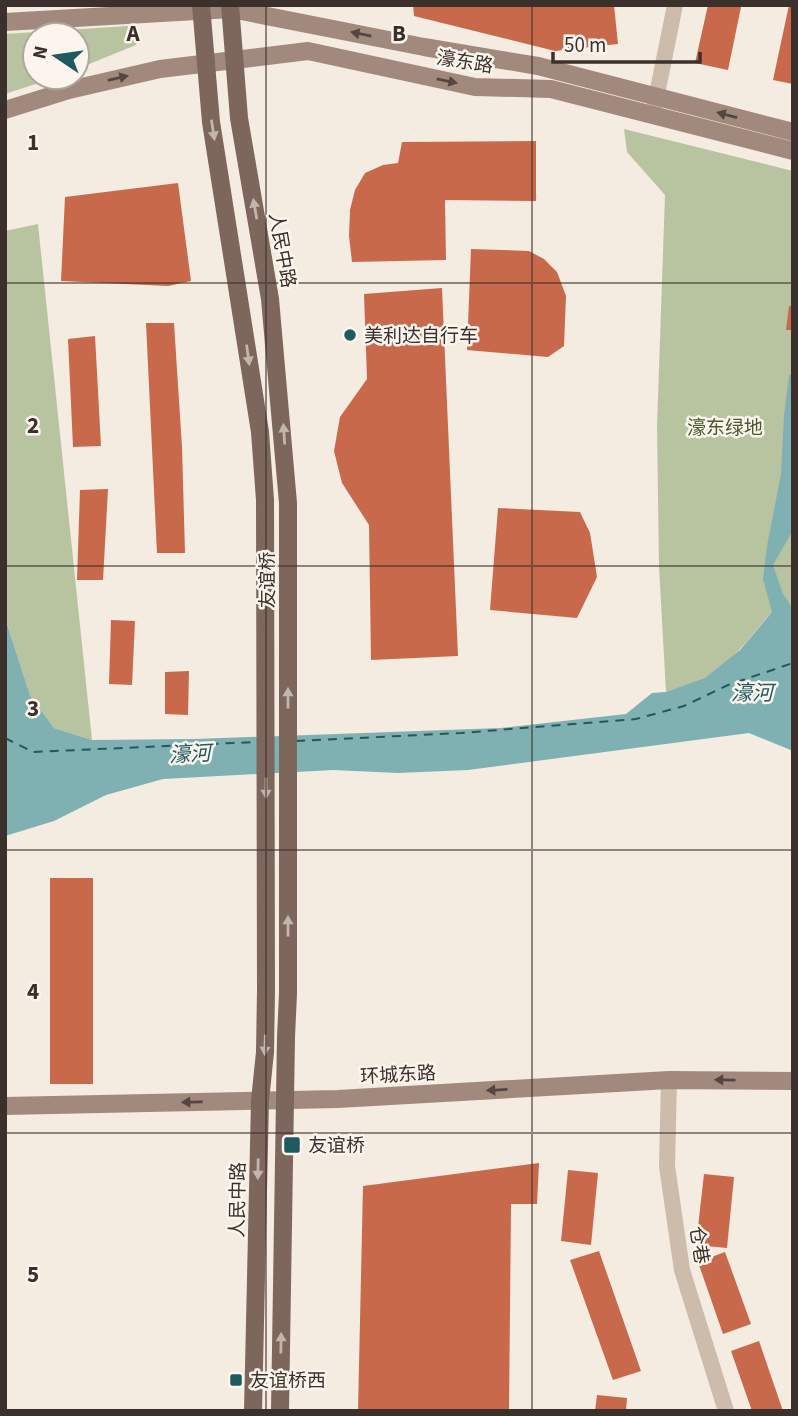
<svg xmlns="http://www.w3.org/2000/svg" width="798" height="1416" font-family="'Source Sans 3','Noto Sans SC',sans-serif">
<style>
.green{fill:#b8c4a0}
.water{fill:#7fb0b2}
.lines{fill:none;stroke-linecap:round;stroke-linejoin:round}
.ferry{stroke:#1f5a5e;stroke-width:2;stroke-dasharray:9 7;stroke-linecap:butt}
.building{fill:#c8694b}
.street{stroke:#cdbbac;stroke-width:16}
.secondary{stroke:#a18a7d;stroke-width:18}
.primary{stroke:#7d675c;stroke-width:18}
.oneway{fill:#544640}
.oneway2{fill:#c2b5ac}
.grid{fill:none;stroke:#3b302b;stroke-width:2;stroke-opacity:0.55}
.poi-dot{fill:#1f5a5e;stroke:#fbf5ee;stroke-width:2.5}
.labels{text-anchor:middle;stroke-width:5;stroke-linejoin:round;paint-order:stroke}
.street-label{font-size:19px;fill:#3b302b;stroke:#fbf5ee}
.poi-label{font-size:19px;fill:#3b302b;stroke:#fbf5ee;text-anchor:start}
.park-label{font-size:19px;fill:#4a5a2e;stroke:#fbf5ee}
.water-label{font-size:21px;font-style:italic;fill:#1f5a5e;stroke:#fbf5ee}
.grid-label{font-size:23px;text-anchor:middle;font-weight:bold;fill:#3b302b;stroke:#fbf5ee;stroke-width:5;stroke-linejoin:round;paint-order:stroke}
</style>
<rect width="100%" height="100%" fill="#f4ebe1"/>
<!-- green -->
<path class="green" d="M128,26L136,28L138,41L136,45L77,69V35H35V77H57L5,94V34Z
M624,129L793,171V614L772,612C751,635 732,664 704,679C692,684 678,688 666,692L659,566L657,426L665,195L627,152Z
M38,224L92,740L54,728L30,695L5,618V231Z"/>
<!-- water -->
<path class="water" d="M793,374V530L773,565L783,594L793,609V751L749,733L468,770L398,773L333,770L163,779L106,795L54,821L5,836V618L30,695L54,728L92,740L195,739L501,728L626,714L652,693L666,692L705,678L740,650L772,612L763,579L767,546L781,474L784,416L789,375Z"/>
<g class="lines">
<!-- ferry -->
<path class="ferry" d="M5,738L33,752L256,742
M296,741L461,733L636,719L684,706L728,685L793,663"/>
</g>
<!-- building -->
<path class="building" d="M413,5H614L618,44L555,51L414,16Z
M708,5L741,7L728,70L695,63Z
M789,5H793V84L773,80Z
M536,141V201L445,200L446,260L352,262L349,236L350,210L355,190L365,173L383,165L398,163L402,142Z
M178,183L191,281L168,286L61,281L65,197Z
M471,249L529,251L544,259L557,272L566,296L564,346L548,357L467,350Z
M442,288L458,656L371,660L369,525L342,483L334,451L340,417L367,379L364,294Z
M789,306L793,307V330H786Z
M146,323H174L182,447L185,553H157Z
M95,336L101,446L73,447L68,339Z
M108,489L103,580H77L80,490Z
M498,508L580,512L590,533L597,577L577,618L490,610Z
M111,620L135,621L132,685L109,684Z
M189,671L188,715L165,714V672Z
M50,878H93V1084H50Z
M539,1163L537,1204H511L509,1411H358L363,1186Z
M568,1170L598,1173L591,1245L561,1241Z
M704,1174L734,1177L727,1248L696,1245Z
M599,1251L641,1371L613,1380L570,1260Z
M725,1252L751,1324L723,1334L698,1262Z
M759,1341L783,1411H752L731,1351Z
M597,1395L627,1398L626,1411H595Z"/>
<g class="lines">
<!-- street -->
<path class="street" d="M654,109L675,5
M669,1080L667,1166L682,1270L726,1411"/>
<!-- secondary -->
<path class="secondary" d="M5,22L231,9L424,47L538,66L793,132
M5,110L69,90L160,69L308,51L475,87L551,89L793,151
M5,1106L338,1099L669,1080L793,1081"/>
<!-- primary -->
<path class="primary" d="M201,5L211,122L260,432L265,500L266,990L265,1052L260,1101L253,1411
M230,5L239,118L270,299L288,503V994L286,1037L280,1411"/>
</g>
<!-- one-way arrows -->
<defs><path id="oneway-solid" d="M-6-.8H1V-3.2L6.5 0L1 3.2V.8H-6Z" transform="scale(1.75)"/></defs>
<g class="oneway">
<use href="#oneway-solid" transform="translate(361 34) rotate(-169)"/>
<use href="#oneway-solid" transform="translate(118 78) rotate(-13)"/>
<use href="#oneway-solid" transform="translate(447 81) rotate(12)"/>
<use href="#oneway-solid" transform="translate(727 115) rotate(-165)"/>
<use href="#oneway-solid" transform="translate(725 1080) rotate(-179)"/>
<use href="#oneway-solid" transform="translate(497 1090) rotate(177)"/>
<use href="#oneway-solid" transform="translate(192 1102) rotate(179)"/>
</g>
<g class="oneway2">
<use href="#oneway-solid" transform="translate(213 130) rotate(81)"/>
<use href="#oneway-solid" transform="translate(255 209) rotate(-100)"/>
<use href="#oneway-solid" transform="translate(248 355) rotate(82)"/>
<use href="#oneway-solid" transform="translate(284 434) rotate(-94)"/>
<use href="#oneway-solid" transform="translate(288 698) rotate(-90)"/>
<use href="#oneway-solid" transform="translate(266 788) rotate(90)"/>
<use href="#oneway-solid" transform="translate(288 926) rotate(-90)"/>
<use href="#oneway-solid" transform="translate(265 1045) rotate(92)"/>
<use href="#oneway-solid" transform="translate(258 1169) rotate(91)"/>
<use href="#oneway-solid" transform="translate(281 1343) rotate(-89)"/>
</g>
<!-- grid -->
<path class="grid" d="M266,5V1411M532,5V1411M5,283H793M5,566H793M5,850H793M5,1133H793"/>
<!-- markers -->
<g class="poi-dot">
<circle cx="350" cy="335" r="7"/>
<rect x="283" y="1136" width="18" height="18" rx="3.5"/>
<rect x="229" y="1373" width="14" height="14" rx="3.5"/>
</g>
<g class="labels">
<!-- street labels -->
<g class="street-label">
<text transform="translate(465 61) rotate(9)" y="7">濠东路</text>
<text transform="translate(283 250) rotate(80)" y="7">人民中路</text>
<text transform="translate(267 580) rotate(-90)" y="7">友谊桥</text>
<text transform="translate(398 1074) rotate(-3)" y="7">环城东路</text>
<text transform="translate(237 1200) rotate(-89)" y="7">人民中路</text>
<text transform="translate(700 1245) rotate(81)" y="7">仓巷</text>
</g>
<!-- poi labels -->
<g class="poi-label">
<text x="364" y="342">美利达自行车</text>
<text x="308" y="1152">友谊桥</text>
<text x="250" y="1387">友谊桥西</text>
</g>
<!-- park labels -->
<g class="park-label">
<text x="725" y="434">濠东绿地</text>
</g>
<!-- water labels -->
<g class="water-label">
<text x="752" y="700">濠河</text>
<text transform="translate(190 754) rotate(-3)" y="7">濠河</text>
</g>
</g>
<g class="grid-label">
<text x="133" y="41">A</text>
<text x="399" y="41">B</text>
<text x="33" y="150">1</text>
<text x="33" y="433">2</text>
<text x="33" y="716">3</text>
<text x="33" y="999">4</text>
<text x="33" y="1282">5</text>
</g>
<!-- border -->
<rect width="798" height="1416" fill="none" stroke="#3b302b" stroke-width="14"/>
<!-- north arrow -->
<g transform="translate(56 56) rotate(283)"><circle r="33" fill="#fbf5ee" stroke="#aea6a0" stroke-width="2"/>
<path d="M0-5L12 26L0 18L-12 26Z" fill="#1f5a5e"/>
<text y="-10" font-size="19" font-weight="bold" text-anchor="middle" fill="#3b302b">N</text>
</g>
<!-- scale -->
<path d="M553 52v10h147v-10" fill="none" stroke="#3b302b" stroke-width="3.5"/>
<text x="564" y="52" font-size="21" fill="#3b302b" stroke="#fbf5ee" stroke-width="5" paint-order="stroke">50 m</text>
</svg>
